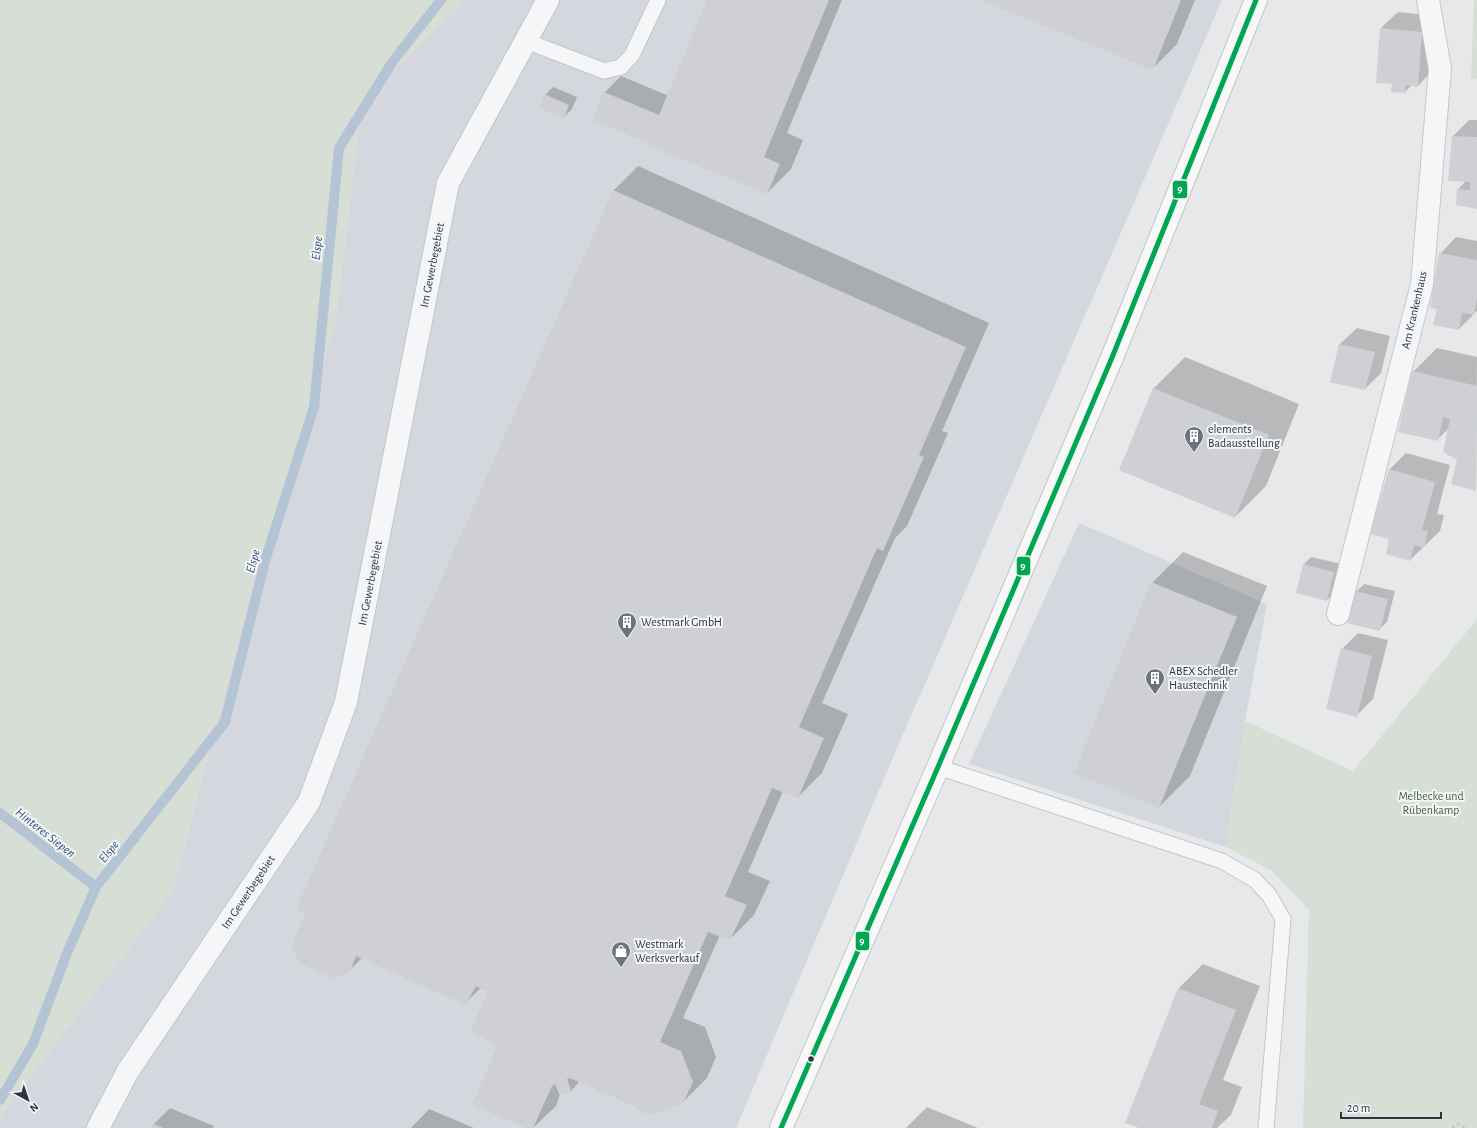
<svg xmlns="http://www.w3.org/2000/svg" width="1477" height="1128" font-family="'Alegreya Sans',sans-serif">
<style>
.built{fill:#d4d7dd}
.green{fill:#d6ded6}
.shadow{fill:#0003}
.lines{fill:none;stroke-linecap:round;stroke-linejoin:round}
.stream{stroke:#b4c4d5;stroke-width:10}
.building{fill:#ced0d3}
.service-casing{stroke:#c4c6c8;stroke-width:17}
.minor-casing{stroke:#c4c6c8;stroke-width:24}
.primary-casing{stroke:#c2c5c8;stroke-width:24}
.path{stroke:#c5c6ca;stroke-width:2.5;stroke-dasharray:3 3;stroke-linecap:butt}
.service{stroke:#f5f6f7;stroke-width:15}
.minor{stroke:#f5f6f7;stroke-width:22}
.primary{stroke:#f8f8f8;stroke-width:22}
.bus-1-casing{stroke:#f4f6f9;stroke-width:8}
.bus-1{stroke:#00a651;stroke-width:5}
.bus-dot{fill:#2b3445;stroke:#f4f6f9;stroke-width:1.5}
.labels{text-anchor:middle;stroke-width:4;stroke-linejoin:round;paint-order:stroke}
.street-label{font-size:12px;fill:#2b3445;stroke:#f4f6f9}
.poi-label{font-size:12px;fill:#2b3445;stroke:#f4f6f9;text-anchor:start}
.park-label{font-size:12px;fill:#3f6138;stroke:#f4f6f9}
.water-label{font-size:13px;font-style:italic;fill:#34527a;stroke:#f4f6f9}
.line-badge{stroke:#f4f6f9;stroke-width:1.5}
.badge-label{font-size:11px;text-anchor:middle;font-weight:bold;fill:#fff}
</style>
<rect width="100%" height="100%" fill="#e6e8ea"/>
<!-- built -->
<path class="built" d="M462,0H1222L888,769L736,1128H0V1117L173,890L247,607L335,325L362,102L461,5Z
M1079,523L1267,604L1245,721L1226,847L969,764Z"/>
<!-- green -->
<path class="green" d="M0,0H462L461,5L362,102L335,325L247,607L173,890L0,1117Z
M1474,0H1477V79L1471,78Z
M1477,619V1128H1303L1309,910L1272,871L1226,847L1245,721L1353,771Z"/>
<!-- shadow -->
<path class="shadow" d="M709,0H842L787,133L803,140L791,169L767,193L651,138L594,120L605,92L621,76L669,96Z
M982,0H1195L1177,44L1153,68Z
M1398,12L1438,16L1434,69L1418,86L1412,85L1405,92L1393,83L1377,82L1381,28Z
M553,87L577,97L572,109L564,117L545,95Z
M1469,120H1477V208L1458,189L1466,181L1449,180L1453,136Z
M638,166L989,323L942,431L948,433L907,526L895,538L822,703L848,714L822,773L798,797L783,791L748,872L770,881L754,915L730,939L720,935L683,1018L705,1027L716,1057L707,1078L683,1102L639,1108L580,1081L571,1091L560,1095L556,1106L533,1128H528L499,1044L489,992L481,988L465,1003L362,958L349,971L306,913L297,909L614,190Z
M1456,237L1477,241V311L1459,329L1438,308L1440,254Z
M1357,328L1390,336L1381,373L1365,389L1332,382L1340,344Z
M1437,348L1477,357L1476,490L1458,460L1449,428L1437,440L1413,372Z
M1185,357L1299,404L1266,486L1235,517L1120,469L1154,388Z
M1406,453L1450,465L1437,514L1444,515L1440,531L1410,560L1391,539L1390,469Z
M1183,552L1267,586L1190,776L1159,807L1152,583Z
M1311,557L1342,564L1335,592L1327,600L1303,565Z
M1364,584L1395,591L1387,622L1379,630L1356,592Z
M1358,633L1388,640L1373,699L1357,715L1342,649Z
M1203,964L1260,986L1223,1080L1242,1087L1231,1115L1217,1128H1142L1127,1122L1179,988Z
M927,1107L978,1128H906Z
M170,1108L214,1126L213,1128H152L154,1124Z
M429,1109L474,1128H411Z"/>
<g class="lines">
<!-- stream -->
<path class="stream" d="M0,813L96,887
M0,1100L33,1044L67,953L96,887L225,722L265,561L314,407L339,148L393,61L441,0"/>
</g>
<!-- building -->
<path class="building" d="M707,0H829L764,157L780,164L767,194L647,145L648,143L592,120L604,92L659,115Z
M980,0H1181L1153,70Z
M1380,28L1422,32L1418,87L1406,85L1405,93L1391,92L1392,84L1376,83Z
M544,94L569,105L564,118L538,108Z
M1452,136L1477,137V209L1456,205L1457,189L1470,190V182L1448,181Z
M613,190L966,347L919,455L924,457L883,551L877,548L799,727L824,738L798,798L772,788L725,896L747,905L730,940L708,932L660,1042L681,1051L693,1082L683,1103L653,1115L646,1112L641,1114L638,1108L570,1078L567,1079L571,1091L560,1096L555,1084L552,1086L533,1128H526L472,1104L498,1045L470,1032L488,992L476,986L465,1005L356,956L350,972L333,978L299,963L291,945L305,914L296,909Z
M1439,253L1477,260V298L1474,315L1462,313L1459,330L1433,325L1437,309L1430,308Z
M1339,344L1375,352L1365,390L1330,382Z
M1412,371L1477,386L1476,491L1451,484L1457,460L1443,452L1450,419L1443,417L1438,441L1398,432Z
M1153,388L1269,435L1235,518L1119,470Z
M1389,469L1435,482L1422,530L1428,531L1424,548L1414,545L1410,561L1386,554L1389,539L1370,534Z
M1303,564L1334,572L1327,601L1296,593Z
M1151,582L1237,617L1159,808L1074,773Z
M1355,591L1388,599L1380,631L1347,623Z
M1341,648L1372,656L1357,717L1326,709Z
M1178,988L1236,1010L1199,1104L1218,1111L1212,1128H1139L1125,1123Z
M153,1124L163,1128H151Z"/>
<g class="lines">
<!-- service casing -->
<g class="service-casing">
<path id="service" d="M526,41L604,71L621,67L632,55L658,0
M938,767L1222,861L1255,880L1269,895L1283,919L1266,1128"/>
</g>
<!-- minor casing -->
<g class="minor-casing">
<path id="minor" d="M1338,614L1422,284L1440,69L1428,0
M98,1128L128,1071L309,802L346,702L448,183L548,0"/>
</g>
<!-- primary casing -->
<g class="primary-casing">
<path id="primary" d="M781,1128L938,767L1111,360L1256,0"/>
</g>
<!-- path -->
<path class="path" d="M1452,1128L1458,1124L1465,1128"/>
<!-- service -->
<use href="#service" class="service"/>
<!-- minor -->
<use href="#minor" class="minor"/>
<!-- primary -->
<use href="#primary" class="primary"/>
<!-- bus-1 casing -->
<g class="bus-1-casing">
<path id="bus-1" d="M781,1128L938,767L1111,360L1256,0"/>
</g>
<!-- bus-1 -->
<use href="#bus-1" class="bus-1"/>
</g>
<!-- icons -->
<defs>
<g id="building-pin" transform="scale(1)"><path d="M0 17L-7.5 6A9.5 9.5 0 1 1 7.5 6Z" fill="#6c737f" stroke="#f4f6f9"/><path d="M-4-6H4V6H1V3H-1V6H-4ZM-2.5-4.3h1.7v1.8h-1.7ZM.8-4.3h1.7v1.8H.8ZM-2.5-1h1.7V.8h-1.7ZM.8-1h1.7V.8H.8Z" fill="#fff"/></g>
<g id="shop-pin" transform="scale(1)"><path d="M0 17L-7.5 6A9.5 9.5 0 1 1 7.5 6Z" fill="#6c737f" stroke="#f4f6f9"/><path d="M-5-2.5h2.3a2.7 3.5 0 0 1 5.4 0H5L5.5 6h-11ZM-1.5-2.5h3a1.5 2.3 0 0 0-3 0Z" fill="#fff"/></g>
</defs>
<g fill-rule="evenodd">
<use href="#building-pin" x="1194" y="436"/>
<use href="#building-pin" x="627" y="622"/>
<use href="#building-pin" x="1155" y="678"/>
<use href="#shop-pin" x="621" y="951"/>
</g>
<!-- markers -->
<circle class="bus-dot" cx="811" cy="1059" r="3.5"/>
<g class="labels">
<!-- street labels -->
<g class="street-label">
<text transform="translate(432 265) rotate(-79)" y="4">Im Gewerbegebiet</text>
<text transform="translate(1414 310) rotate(-77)" y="4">Am Krankenhaus</text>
<text transform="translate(370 583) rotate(-79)" y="4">Im Gewerbegebiet</text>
<text transform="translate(248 892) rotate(-56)" y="4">Im Gewerbegebiet</text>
</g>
<!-- poi labels -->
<g class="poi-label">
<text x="1208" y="433">elements<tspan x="1208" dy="14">Badausstellung</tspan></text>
<text x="641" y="626">Westmark GmbH</text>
<text x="1169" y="675">ABEX Schedler<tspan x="1169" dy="14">Haustechnik</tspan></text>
<text x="635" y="948">Westmark<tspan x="635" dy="14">Werksverkauf</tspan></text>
</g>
<!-- park labels -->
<g class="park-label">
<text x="1431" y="800">Melbecke und<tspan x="1431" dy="14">Rübenkamp</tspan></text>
</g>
<!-- water labels -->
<g class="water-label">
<text transform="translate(316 248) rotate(-84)" y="5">Elspe</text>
<text transform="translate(252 561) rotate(-75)" y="5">Elspe</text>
<text transform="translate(46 832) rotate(38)" y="5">Hinteres Siepen</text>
<text transform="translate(108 851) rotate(-52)" y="5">Elspe</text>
</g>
</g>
<g class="line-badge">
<rect x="1172" y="180" width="16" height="19" rx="4" fill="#00a651"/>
<rect x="1016" y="556" width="15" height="20" rx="4" fill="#00a651"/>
<rect x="855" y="931" width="15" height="20" rx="4" fill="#00a651"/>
</g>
<g class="badge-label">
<text x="1180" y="193">9</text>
<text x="1023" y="570">9</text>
<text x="862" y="945">9</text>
</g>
<!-- north arrow -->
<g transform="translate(28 1100) rotate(140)" stroke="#f4f6f9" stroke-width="3" paint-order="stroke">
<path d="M0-3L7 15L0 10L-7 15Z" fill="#2b3445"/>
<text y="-6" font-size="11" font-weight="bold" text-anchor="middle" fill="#2b3445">N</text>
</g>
<!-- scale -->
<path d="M1341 1112v6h100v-6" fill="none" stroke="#2b3445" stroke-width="2"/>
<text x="1347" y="1112" font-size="12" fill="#2b3445" stroke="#f4f6f9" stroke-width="3" paint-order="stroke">20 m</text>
</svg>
